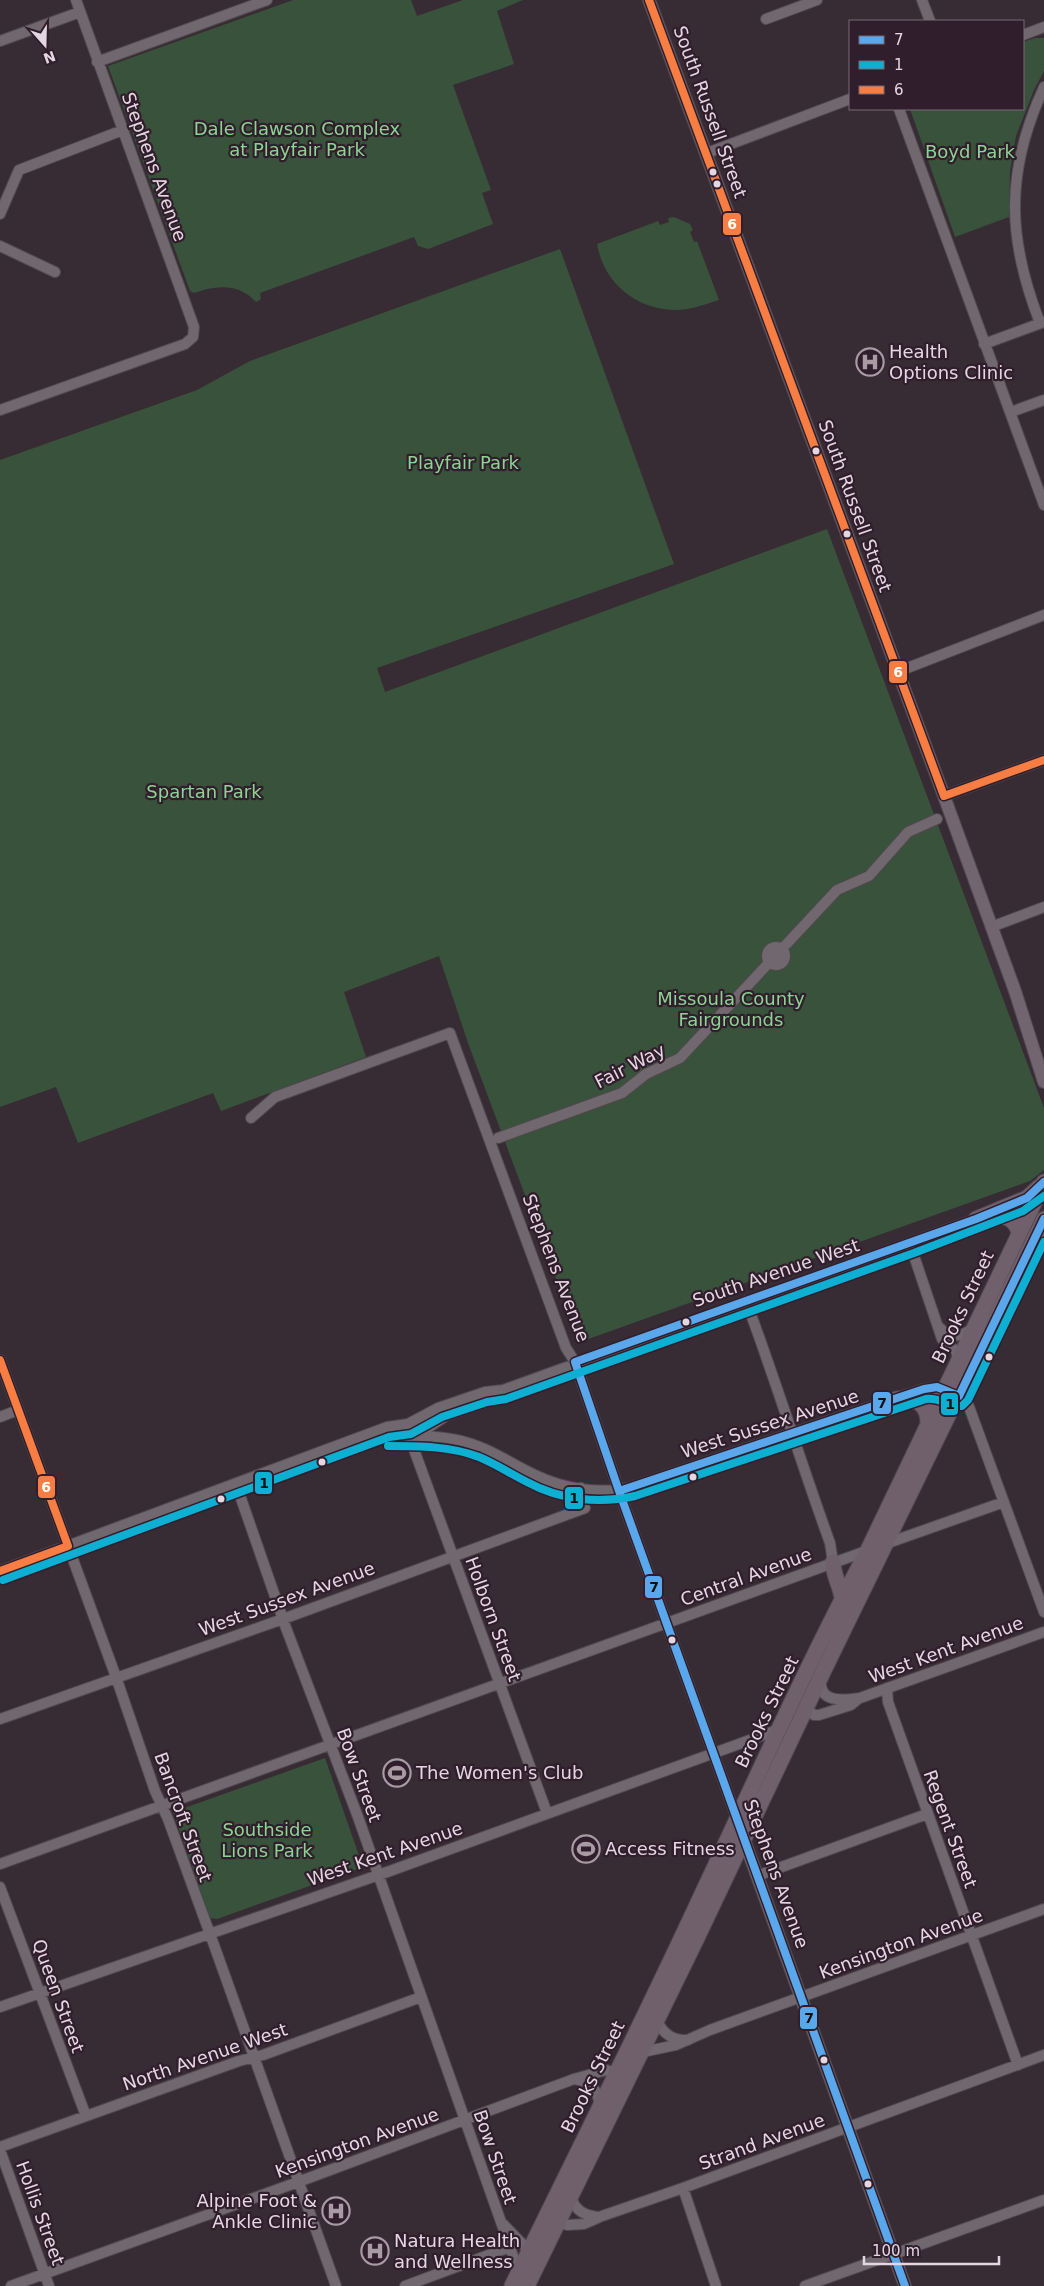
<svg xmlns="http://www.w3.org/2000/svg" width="1044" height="2286" font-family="'DejaVu Sans',sans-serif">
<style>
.green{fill:#39523b}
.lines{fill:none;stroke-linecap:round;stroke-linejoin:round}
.minor-casing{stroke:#52484f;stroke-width:12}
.major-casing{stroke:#52484f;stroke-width:14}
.highway-casing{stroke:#52484f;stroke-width:17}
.minor{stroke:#70686e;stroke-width:10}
.major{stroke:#726570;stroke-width:12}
.highway{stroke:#70606c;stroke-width:15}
.bus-1-casing{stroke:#311e2c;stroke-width:11}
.bus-2-casing{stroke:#311e2c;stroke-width:11}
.bus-3-casing{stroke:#311e2c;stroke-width:11}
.bus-1{stroke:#5aa8eb;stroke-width:8}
.bus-2{stroke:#0dafd3;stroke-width:8}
.bus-3{stroke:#f77d43;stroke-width:8}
.bus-dot{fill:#e5d7e1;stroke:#311e2c;stroke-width:2}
.labels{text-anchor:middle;stroke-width:4.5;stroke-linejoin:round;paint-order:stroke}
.street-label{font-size:18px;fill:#e5d7e1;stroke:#311e2c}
.park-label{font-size:18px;fill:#8bd492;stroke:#311e2c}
.poi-label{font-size:18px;fill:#e5d7e1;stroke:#311e2c;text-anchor:start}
.line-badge{stroke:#311e2c;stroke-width:2}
.badge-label{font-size:14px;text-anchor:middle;font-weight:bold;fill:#fff}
.pale-badge-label{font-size:14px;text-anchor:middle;font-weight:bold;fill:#111}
</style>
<rect width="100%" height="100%" fill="#372c34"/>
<!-- green -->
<path class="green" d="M293,0H411L417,16L463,0H523L497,11L514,64L453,85L491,190L482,193L493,224L428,249L418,246L414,237L260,293L261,299L256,302C239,283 216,285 194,293L190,291L108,66Z
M1035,38H1044V71L1034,90L1016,136L1010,171L1009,217L955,237L910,109H1023V42Z
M674,217L690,224L693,230L690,232L694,242L697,241L719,300C706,304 690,310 677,310C637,310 604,284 597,244L658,221L660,225L669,222L668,218Z
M560,249L674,564L377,668L385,692L827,529L1044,1108V1170L1030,1181L580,1342L468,1043L439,956L344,992L366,1057L221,1111L213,1093L78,1143L56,1087L0,1107V460L197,390L250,361Z
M325,1758L363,1867L217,1919L210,1918L173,1812Z"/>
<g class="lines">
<!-- minor casing -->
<g class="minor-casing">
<path id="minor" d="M922,0L930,21
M766,19L817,0
M1023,35L1044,27
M0,41L80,12
M97,62L267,0
M899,109L1044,505
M707,153L850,99
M0,214L19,170L123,130
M0,246L55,272
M1040,323C1007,238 1005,172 1044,87
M984,344L1044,322
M0,410L185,344L193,337L194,327L76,0
M1011,412L1044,400
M897,672L1044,615
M944,796L1044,760
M991,927L1044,907
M767 956a9 9 0 1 1 18 0a9 9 0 1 1-18 0Z
M251,1118L275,1097L450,1033L566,1348L575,1362L619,1491L737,1819
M498,1138L622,1093L646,1074L680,1058L837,890L869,876L908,832L937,819
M910,1244L942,1339L956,1351L959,1360
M746,1301C776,1381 801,1463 830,1543L833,1562
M939,1327C950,1340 962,1337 974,1327
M0,1360L116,1677L155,1791L168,1819L214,1945L336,2286
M0,1417L18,1410
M371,1435L409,1436L422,1432L447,1415L491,1400L503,1390
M409,1436C432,1436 455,1437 477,1446C497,1453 515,1466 535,1475C564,1489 600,1495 632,1487L924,1389C938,1386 959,1392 968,1404L1044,1612
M409,1436L547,1813
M236,1484L286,1628L358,1817L519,2273
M577,1511L581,1488
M885,1544L1004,1502
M0,1571L387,1427L408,1424L438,1408L485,1392L503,1390L976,1219
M821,1679C818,1704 844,1700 860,1698L1044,1632
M887,1688L888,1702L1018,2065
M805,1708L814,1715H819L851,1705L857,1700
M0,1719L283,1619L585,1508
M0,1864L869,1550
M757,1876L927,1814
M0,1887L86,2116
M0,2007L390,1871L780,1729
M657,2020C662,2033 673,2041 688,2040
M638,2053L676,2045L710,2030L1044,1909
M575,2079C590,2082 599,2091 600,2107
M0,2147L239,2061L263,2055L421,1997
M0,2150L49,2286
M683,2188L716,2286
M571,2198C576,2211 584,2215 598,2217
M555,2219L567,2225L584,2224L602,2216L683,2188L1044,2055
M503,2224L533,2255
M11,2286L298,2182L574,2079L606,2070L621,2075
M405,2286L510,2247
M805,2286L1044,2200"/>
</g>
<!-- major casing -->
<g class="major-casing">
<path id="major" d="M649,0L944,796L1015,991L1044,1082
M742,1834L905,2286"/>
</g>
<!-- highway casing -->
<g class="highway-casing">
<path id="highway" d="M985,1217C1000,1215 1015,1215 1019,1233
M976,1219L1027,1198L1039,1187
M897,1399C915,1397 928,1404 928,1423
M833,1562C833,1576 841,1586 842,1599
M512,2286C576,2155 641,2026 702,1894C756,1779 808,1662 868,1550L1044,1182
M527,2286L697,1938L824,1670L1044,1219"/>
</g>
<!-- minor -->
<use href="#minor" class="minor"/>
<!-- major -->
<use href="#major" class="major"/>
<!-- highway -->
<use href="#highway" class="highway"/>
<!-- bus-1 casing -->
<g class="bus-1-casing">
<path id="bus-1" d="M619,1491L924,1389L937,1387L959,1396L1044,1219
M905,2286L619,1491L575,1362L976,1219L1027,1198L1044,1182"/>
</g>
<!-- bus-2 casing -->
<g class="bus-2-casing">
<path id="bus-2" d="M388,1446C419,1446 450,1446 479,1457C496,1464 511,1474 527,1482C560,1500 599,1504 635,1496L926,1399C940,1397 949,1407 962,1406L968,1400L1044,1242
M3,1580L389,1437L411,1434L442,1417L487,1402L506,1399L914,1253L1023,1211L1044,1196"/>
</g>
<!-- bus-3 casing -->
<g class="bus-3-casing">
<path id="bus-3" d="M649,0L944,796L1044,760
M0,1360L68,1546L0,1571"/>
</g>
<!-- bus-1 -->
<use href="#bus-1" class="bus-1"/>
<!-- bus-2 -->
<use href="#bus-2" class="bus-2"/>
<!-- bus-3 -->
<use href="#bus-3" class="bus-3"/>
</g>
<!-- icons -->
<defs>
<g id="hospital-ring" transform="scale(1.4375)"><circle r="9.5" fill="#311e2c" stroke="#a89ba4" stroke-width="1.5"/><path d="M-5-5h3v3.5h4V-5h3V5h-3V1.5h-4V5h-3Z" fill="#a89ba4"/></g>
<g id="stadium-ring" transform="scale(1.4375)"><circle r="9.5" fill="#311e2c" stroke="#a89ba4" stroke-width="1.5"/><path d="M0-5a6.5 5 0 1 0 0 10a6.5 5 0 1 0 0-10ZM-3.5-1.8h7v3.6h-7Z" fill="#a89ba4"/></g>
</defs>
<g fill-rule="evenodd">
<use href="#hospital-ring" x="870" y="362"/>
<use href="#stadium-ring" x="397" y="1773"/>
<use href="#stadium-ring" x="586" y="1849"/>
<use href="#hospital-ring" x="336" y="2211"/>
<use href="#hospital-ring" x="375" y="2251"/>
</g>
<!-- markers -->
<g class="bus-dot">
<circle cx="713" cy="172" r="4.5"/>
<circle cx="717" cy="184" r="4.5"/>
<circle cx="816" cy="451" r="4.5"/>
<circle cx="847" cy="534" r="4.5"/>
<circle cx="686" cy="1322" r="4.5"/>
<circle cx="989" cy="1357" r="4.5"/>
<circle cx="322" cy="1462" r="4.5"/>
<circle cx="693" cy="1477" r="4.5"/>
<circle cx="221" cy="1499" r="4.5"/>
<circle cx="672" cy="1640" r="4.5"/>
<circle cx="824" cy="2060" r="4.5"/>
<circle cx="868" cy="2184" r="4.5"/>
</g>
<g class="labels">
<!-- street labels -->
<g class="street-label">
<text transform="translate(710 112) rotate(70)" y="6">South Russell Street</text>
<text transform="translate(154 167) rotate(70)" y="6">Stephens Avenue</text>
<text transform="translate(855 506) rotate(70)" y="6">South Russell Street</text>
<text transform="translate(630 1066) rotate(-27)" y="6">Fair Way</text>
<text transform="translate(556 1268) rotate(69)" y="6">Stephens Avenue</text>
<text transform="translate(776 1273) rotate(-19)" y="6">South Avenue West</text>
<text transform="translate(963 1307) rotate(-65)" y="6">Brooks Street</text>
<text transform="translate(770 1424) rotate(-18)" y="6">West Sussex Avenue</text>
<text transform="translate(746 1577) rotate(-20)" y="6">Central Avenue</text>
<text transform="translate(287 1599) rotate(-20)" y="6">West Sussex Avenue</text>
<text transform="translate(493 1619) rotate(70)" y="6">Holborn Street</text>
<text transform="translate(946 1650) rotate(-20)" y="6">West Kent Avenue</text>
<text transform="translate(767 1712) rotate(-64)" y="6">Brooks Street</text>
<text transform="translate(359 1775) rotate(70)" y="6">Bow Street</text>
<text transform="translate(183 1817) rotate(70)" y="6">Bancroft Street</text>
<text transform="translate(950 1829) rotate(70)" y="6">Regent Street</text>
<text transform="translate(385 1854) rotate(-19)" y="6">West Kent Avenue</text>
<text transform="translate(776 1874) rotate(70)" y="6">Stephens Avenue</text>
<text transform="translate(901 1944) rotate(-20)" y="6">Kensington Avenue</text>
<text transform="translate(58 1996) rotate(70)" y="6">Queen Street</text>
<text transform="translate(205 2057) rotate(-19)" y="6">North Avenue West</text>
<text transform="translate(593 2077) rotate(-64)" y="6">Brooks Street</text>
<text transform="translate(762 2142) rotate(-20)" y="6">Strand Avenue</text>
<text transform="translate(357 2143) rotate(-20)" y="6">Kensington Avenue</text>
<text transform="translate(495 2157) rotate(71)" y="6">Bow Street</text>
<text transform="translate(40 2213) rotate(70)" y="6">Hollis Street</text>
</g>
<!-- park labels -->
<g class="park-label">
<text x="297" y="135">Dale Clawson Complex<tspan x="297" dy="21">at Playfair Park</tspan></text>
<text x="970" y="158">Boyd Park</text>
<text x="463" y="469">Playfair Park</text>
<text x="204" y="798">Spartan Park</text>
<text x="731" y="1005">Missoula County<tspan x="731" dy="21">Fairgrounds</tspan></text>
<text x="267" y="1836">Southside<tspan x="267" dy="21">Lions Park</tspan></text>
</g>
<!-- poi labels -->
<g class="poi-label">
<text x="889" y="358">Health<tspan x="889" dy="21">Options Clinic</tspan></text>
<text x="416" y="1779">The Women's Club</text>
<text x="605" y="1855">Access Fitness</text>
<text x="317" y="2207" text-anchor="end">Alpine Foot &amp;<tspan x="317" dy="21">Ankle Clinic</tspan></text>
<text x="394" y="2247">Natura Health<tspan x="394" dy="21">and Wellness</tspan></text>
</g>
</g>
<g class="line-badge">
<rect x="722" y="212" width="20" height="24" rx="5" fill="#f77d43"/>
<rect x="888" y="660" width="20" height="24" rx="5" fill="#f77d43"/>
<rect x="872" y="1391" width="20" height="24" rx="5" fill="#5aa8eb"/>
<rect x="940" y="1392" width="19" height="24" rx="5" fill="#0dafd3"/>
<rect x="254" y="1471" width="19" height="24" rx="5" fill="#0dafd3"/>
<rect x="37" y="1475" width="19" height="24" rx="5" fill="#f77d43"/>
<rect x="564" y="1486" width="20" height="24" rx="5" fill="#0dafd3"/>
<rect x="644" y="1575" width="19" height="24" rx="5" fill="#5aa8eb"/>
<rect x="799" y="2006" width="19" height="24" rx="5" fill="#5aa8eb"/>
</g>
<g class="badge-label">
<text x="732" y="229">6</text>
<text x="898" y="677">6</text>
<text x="46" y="1492">6</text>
</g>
<g class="pale-badge-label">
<text x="882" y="1408">7</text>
<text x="950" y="1409">1</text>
<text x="264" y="1488">1</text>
<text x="574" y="1503">1</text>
<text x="654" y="1592">7</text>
<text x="809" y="2023">7</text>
</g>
<!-- legend -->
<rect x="849" y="20" width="175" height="90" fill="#311e2c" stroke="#796874"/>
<rect x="859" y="36" width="25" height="8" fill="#5aa8eb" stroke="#796874"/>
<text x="894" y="45" font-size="15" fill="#e5d7e1">7</text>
<rect x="859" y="61" width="25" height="8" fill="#0dafd3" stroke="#796874"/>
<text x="894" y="70" font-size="15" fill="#e5d7e1">1</text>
<rect x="859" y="86" width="25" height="8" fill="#f77d43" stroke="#796874"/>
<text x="894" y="95" font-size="15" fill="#e5d7e1">6</text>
<!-- north arrow -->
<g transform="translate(45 45) rotate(160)" stroke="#311e2c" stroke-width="4" paint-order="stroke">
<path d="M0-4L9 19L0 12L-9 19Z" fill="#e5d7e1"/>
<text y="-8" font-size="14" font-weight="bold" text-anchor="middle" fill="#e5d7e1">N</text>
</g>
<!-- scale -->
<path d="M864 2256v8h135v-8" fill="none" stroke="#e5d7e1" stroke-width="2.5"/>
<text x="872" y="2256" font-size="15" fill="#e5d7e1" stroke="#311e2c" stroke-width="4" paint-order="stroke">100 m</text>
</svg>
